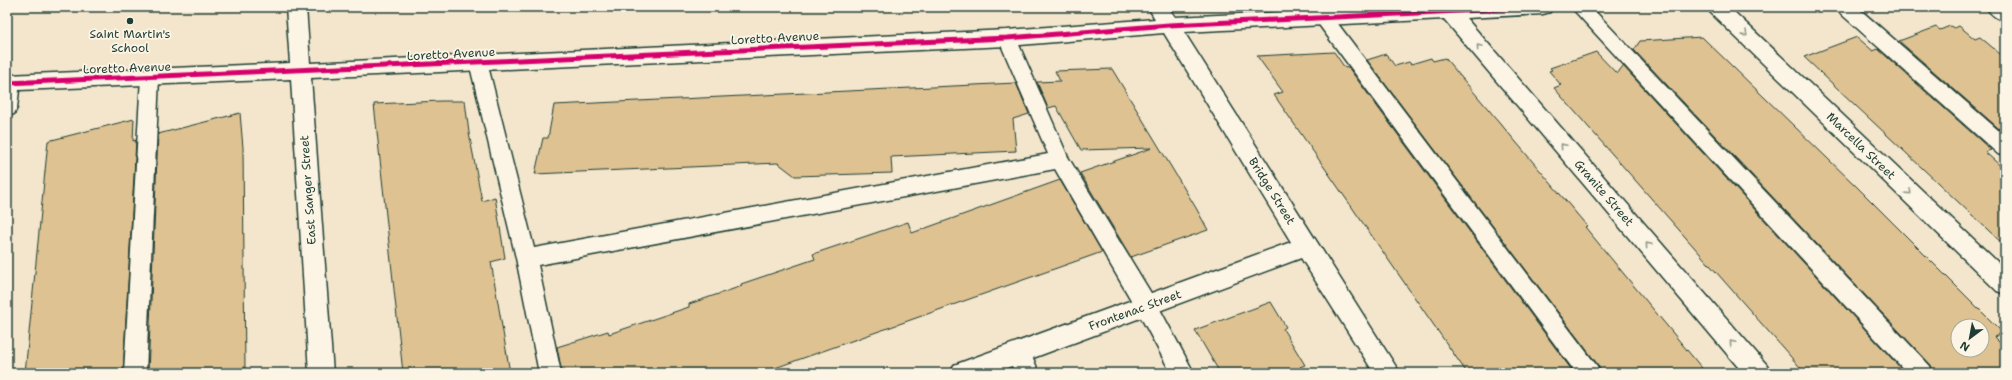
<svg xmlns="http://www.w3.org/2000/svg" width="2012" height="380" font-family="'Shantell Sans',sans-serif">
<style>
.building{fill:#dec292;stroke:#1f3d34;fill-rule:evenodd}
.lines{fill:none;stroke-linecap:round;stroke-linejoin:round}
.service-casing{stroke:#1f3d34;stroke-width:3}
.minor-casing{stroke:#1f3d34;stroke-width:3}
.service{fill:#fcf5e5;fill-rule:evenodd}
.minor{fill:#fcf5e5;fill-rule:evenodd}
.cycleway-casing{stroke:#fcf5e5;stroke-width:8}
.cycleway{stroke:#d6006c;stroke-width:5}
.oneway{stroke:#8e998c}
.poi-dot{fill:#1f3d34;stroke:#fcf5e5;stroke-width:1.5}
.labels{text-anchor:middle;stroke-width:3.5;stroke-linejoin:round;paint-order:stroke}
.poi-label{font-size:12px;fill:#1f3d34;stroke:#fcf5e5}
.street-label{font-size:12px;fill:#1f3d34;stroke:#fcf5e5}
</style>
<rect width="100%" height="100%" fill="#f3e6cc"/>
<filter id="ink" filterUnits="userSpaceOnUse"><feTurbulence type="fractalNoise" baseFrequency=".025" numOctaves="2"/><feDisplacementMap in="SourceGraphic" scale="8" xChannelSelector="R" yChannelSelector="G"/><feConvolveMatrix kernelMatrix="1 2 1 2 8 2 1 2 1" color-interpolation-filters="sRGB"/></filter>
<g filter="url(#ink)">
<!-- building -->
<path class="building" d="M1950,26L1954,28L1959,26L1975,39L1980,37L2005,58V134L1899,41L1936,27L1940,30Z
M1702,37L1857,187L2003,333L1994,337L2005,348V373H1934L1931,365L1634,50L1640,41ZM1958,326H1982V350H1958Z
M1857,37L1873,51L1878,49L1991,150L1985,152L2005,170V246L1804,57Z
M1334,52L1345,68L1348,67L1574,373H1467L1274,95L1283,92L1257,56Z
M1596,52L1617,74L1623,66L1905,373H1805L1554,88L1561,85L1549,71L1552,70L1550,68Z
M1386,54L1395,66L1409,62L1411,64L1431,58L1433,61L1445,58L1587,226L1585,227L1706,373H1601L1598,365L1367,60Z
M1112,69L1196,208L1208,230L1131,257L1080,173L1152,148L1081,150L1056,106L1048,108L1037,82L1060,81L1055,71Z
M1016,83L1029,114L1013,119L1016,151L891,157L892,173L795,176L778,163L535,174L543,138H548L554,105Z
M441,101H465L469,133L482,201L495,197L505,258L491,262L510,373H403L374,104Z
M240,113L243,148L245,373H148L158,134Z
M134,119L133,141L136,140L123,373H25L48,141Z
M1060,180L1102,252L761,373H562L557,347L608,331L609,334L689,307V304L742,286L741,284L815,259L813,254L908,222L912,233Z
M1271,302L1286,327L1283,329L1305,365L1300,367L1303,373H1220L1195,330Z"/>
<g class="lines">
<!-- service casing -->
<g class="service-casing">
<path id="service" d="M1571,7H1591L1930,366L1933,373H1907Z
M1836,7H1857L2005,136V156L1998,154L1839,12Z
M1323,10L1329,12L1597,366L1600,373H1576L1317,22L1314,17L1317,12Z
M1007,31L1013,33L1016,38L1068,157L1154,298L1194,373H1171L1138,312L1055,169L538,265L561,373H539L516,258L469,62L471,57L478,55L485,57L487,62L534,248L1048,154L998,38L1001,33Z
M150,70L157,72L159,77L146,373H124L141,77L143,72Z"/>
</g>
<!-- minor casing -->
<g class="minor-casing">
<path id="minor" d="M286,7H306L310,63L1007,30L1155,19L1148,7H1168L1175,17L1392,7H1553L1550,12L1543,14L1466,18L1767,365L1770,373H1743L1444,19L1184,32L1400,373H1374L1301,258L1033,358L1039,373H1015L1012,366L993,373H951L954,365L1291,242L1164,33L1007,46L311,78L333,373H309L291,79L19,90L17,108L14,114L7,116V75L290,63Z
M1707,7H1729L2005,269V294L1997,291L1710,12Z
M1986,7H2005V21C1997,19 1991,15 1986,7Z"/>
</g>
<!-- service -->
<use href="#service" class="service"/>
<!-- minor -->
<use href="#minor" class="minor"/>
<!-- cycleway casing -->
<g class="cycleway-casing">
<path id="cycleway" d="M7,83L1007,38L1169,25L1543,7"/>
</g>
<!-- cycleway -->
<use href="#cycleway" class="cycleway"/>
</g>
<!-- one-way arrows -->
<defs><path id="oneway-chevron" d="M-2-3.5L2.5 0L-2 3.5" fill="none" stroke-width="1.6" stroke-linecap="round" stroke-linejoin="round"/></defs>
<g class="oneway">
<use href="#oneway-chevron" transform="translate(1745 34) rotate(44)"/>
<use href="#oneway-chevron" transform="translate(1479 47) rotate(-131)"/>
<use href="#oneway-chevron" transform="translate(1563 146) rotate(-131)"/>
<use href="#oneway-chevron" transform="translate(1909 192) rotate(44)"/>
<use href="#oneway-chevron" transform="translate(1648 245) rotate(-131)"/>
<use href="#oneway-chevron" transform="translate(1732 343) rotate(-131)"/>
</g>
</g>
<!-- markers -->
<circle class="poi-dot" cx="130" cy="21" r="4"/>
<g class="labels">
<!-- poi labels -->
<g class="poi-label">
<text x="130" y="38">Saint Martin's<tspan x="130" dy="14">School</tspan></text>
</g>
<!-- street labels -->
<g class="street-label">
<text transform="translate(775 38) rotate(-3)" y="4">Loretto Avenue</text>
<text transform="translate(451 54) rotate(-3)" y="4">Loretto Avenue</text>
<text transform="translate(127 68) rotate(-2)" y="4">Loretto Avenue</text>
<text transform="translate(1861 146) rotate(44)" y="4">Marcella Street</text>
<text transform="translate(308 190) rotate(-94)" y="4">East Sanger Street</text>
<text transform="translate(1272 191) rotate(58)" y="4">Bridge Street</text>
<text transform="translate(1604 193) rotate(49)" y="4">Granite Street</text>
<text transform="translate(1135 310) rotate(-20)" y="4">Frontenac Street</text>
</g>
</g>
<!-- margin -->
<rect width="2012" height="380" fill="none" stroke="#fcf5e5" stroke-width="24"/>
<rect x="12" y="12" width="1988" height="356" fill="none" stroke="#1f3d34" stroke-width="1.5" filter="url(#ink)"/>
<!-- north arrow -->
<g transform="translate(1970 338) rotate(212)"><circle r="19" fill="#fcf5e5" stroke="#a4ab9e"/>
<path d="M0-3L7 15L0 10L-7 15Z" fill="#1f3d34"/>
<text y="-6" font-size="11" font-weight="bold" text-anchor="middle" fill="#1f3d34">N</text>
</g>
</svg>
